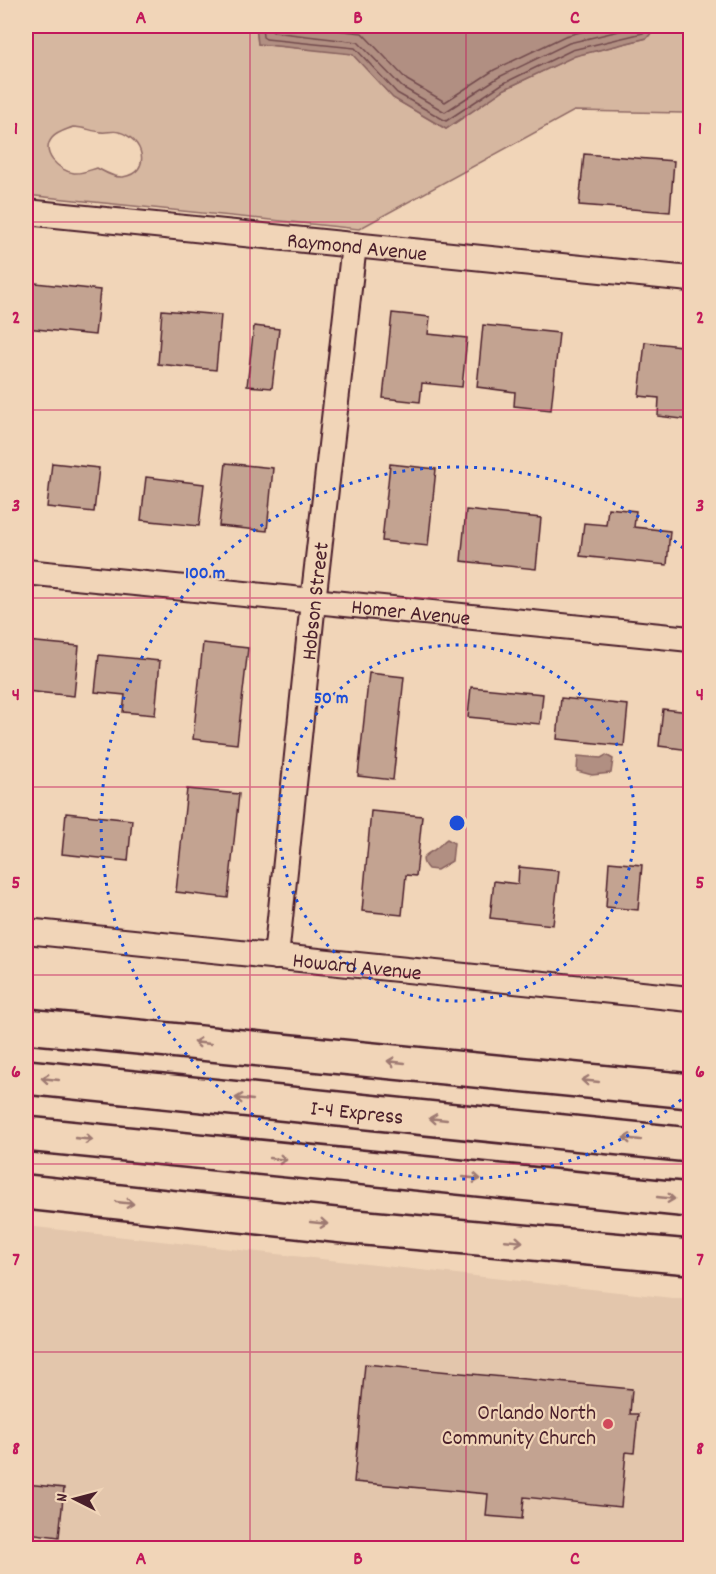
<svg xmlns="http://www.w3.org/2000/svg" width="716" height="1574" font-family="Dekko,sans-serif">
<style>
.built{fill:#e3c6ac}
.green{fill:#d6b7a0;stroke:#906b66;stroke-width:1.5;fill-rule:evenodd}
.water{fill:#b18f82;stroke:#88625f;stroke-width:1.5}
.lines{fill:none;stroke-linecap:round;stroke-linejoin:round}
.shore{stroke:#734c4e;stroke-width:1.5}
.building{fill:#c3a391;stroke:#4a1f2b;stroke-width:1.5}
.minor-casing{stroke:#4a1f2b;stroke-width:28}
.highway-casing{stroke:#4a1f2b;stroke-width:38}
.minor{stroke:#f1d5b8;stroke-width:24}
.highway{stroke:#f1d5b8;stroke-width:33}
.oneway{stroke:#9e7a72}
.grid{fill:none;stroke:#c2185b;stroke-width:1.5;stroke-opacity:0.55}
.ring{fill:none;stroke:#1d4ed8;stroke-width:3;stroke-dasharray:3 6}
.poi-dot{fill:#d1495b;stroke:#f1d5b8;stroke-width:2}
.labels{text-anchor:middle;stroke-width:4.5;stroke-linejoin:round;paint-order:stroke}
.street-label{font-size:22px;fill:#4a1f2b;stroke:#f1d5b8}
.poi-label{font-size:22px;fill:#4a1f2b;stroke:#f1d5b8;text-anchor:end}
.centre{fill:#1d4ed8;stroke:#f1d5b8;stroke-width:3}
.ring-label{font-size:18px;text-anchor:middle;font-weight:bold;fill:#1d4ed8;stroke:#f1d5b8;stroke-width:4.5;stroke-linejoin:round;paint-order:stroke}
.neatline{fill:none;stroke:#c2185b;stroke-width:2}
.grid-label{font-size:20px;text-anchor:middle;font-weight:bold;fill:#c2185b}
</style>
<rect width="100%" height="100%" fill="#f1d5b8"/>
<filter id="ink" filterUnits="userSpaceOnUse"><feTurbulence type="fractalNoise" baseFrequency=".0167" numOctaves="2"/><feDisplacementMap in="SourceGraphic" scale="12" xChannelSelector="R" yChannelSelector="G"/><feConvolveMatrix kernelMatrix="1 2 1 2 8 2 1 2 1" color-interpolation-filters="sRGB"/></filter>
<g filter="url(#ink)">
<!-- built -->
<path class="built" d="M26,1226L690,1300V1548H26Z"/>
<!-- green -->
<path class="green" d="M26,26H256L258,44L352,53L393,98L446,129L505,89L574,56L647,38L657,26H690V133L684,113L574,111L359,229L26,195ZM73,127C84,127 91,131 101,132C107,133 113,130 119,132C143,138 153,172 123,177C114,178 105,172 97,168C90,170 81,174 74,173C59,171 40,153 52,138C57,132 66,130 73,127Z"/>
<!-- water -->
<path class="water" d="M256,26H657L647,38L575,56L505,89L446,129L393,98L352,54L258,44Z
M606,755L613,759L611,773L592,775L577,771L578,756L601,758Z
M447,839L454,843L452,861L437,870L428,869C418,858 425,855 434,850C439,847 442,842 447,839Z"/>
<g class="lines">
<!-- shore -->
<path class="shore" d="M262,26L263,37L266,39L355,48L397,93L446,121L502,84L572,50L643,33L649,26
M270,26L273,32L358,42L402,87L445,112L499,77L569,43L640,26
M301,26L362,33L407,80L445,102L494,70L565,36L604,26"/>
</g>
<!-- building -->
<path class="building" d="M584,154L674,161L670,212L579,205Z
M26,282L100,290L95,335L26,328Z
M162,310L221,315L216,370L158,364Z
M392,313L430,317L428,334L467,338L462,387L422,383L420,402L383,398Z
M483,325L559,333L551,410L514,406L515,392L477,387Z
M254,326L279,329L272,388L247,386Z
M645,342L690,347V420L658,416L659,398L639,396Z
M52,463L99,468L94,512L47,507Z
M226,463L273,468L267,531L219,526Z
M390,464L436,469L428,546L382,541Z
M146,477L204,484L199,526L141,520Z
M608,508L636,511L634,527L670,531L667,565L580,556L584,523L606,525Z
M466,510L541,518L536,569L461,561Z
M26,641L79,646L74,696L26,691Z
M203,643L248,648L237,744L193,739Z
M99,655L160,661L155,715L123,712L125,695L95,692Z
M369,673L404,677L393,780L358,776Z
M471,687L543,694L540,724L468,717Z
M561,698L628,705L624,746L557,739Z
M663,709L690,712V750L659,746Z
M187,789L239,794L228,898L176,892Z
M371,811L422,816L416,876L406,875L402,915L362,911Z
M66,813L132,820L128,861L62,854Z
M609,862L642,865L638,910L606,907Z
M519,867L559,871L553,925L490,918L494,881L518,884Z
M365,1364L632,1389L630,1414H638L634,1453L626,1452L621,1507L524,1497L522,1519L486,1516L488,1494L354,1482Z
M26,1484L64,1488L59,1537L28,1533L26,1545Z"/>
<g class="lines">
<!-- minor casing -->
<g class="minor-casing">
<g id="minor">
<path id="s1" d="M26,212L690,279"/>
<path id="s2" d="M26,572L690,639"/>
<path id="s3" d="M26,931L690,999"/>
<path id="s4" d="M276,957L313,602L354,245"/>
</g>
</g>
<!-- highway casing -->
<g class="highway-casing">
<g id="highway">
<path d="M26,1026L690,1091"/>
<path id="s5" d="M26,1077L690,1145"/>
<path d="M26,1134L690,1200"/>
<path d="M26,1192L344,1226L690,1257"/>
</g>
</g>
<!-- minor -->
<use href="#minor" class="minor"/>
<!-- highway -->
<use href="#highway" class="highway"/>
</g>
<!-- one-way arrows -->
<defs><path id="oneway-shaft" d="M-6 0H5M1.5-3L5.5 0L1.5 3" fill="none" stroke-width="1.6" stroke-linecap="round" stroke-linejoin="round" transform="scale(1.5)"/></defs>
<g class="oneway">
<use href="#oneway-shaft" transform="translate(202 1043) rotate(-174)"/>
<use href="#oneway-shaft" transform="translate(396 1062) rotate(-174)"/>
<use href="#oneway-shaft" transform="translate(50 1079) rotate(-174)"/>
<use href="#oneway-shaft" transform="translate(590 1081) rotate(-174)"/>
<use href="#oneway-shaft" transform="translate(244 1099) rotate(-174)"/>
<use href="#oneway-shaft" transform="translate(438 1119) rotate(-174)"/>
<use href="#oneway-shaft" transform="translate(84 1139) rotate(6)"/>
<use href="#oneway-shaft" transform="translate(632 1139) rotate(-174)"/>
<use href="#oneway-shaft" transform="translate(278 1159) rotate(6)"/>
<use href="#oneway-shaft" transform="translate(472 1178) rotate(6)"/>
<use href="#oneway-shaft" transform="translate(666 1198) rotate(6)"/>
<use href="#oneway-shaft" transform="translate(125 1203) rotate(6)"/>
<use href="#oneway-shaft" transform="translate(319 1223) rotate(6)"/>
<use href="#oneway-shaft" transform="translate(514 1241) rotate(5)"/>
</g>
</g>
<!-- grid -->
<path class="grid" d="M250,26V1548M466,26V1548M26,222H690M26,410H690M26,598H690M26,787H690M26,975H690M26,1164H690M26,1352H690"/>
<!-- distance rings -->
<g class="ring">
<circle cx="457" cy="823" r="178"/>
<path d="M688 1094A356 356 0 1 1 688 552"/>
</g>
<!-- markers -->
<circle class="poi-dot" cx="608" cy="1424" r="6"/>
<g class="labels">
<!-- street labels -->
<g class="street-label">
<text dy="8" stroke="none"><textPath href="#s1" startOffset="333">Raymond Avenue</textPath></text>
<text dy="8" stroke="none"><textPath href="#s4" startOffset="358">Hobson Street</textPath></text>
<text dy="8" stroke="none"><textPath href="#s2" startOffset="387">Homer Avenue</textPath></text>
<text dy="8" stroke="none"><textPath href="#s3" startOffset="333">Howard Avenue</textPath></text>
<text dy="8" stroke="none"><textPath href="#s5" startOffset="333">I-4 Express</textPath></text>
</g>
<!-- poi labels -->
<g class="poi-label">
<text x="596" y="1419">Orlando North<tspan x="596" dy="25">Community Church</tspan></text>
</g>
</g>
<circle cx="457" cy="823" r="9" class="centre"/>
<g class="ring-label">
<text x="205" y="578">100 m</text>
<text x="331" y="703">50 m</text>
</g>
<!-- margin -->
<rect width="716" height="1574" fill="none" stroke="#f1d5b8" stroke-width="66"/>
<!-- north arrow -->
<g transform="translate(75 1499) rotate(276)" stroke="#f1d5b8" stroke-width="4.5" paint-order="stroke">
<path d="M0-4.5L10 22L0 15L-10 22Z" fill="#4a1f2b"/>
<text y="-9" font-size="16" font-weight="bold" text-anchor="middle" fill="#4a1f2b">N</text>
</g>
<rect x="33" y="33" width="650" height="1508" class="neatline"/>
<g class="grid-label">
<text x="141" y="23">A</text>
<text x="358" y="23">B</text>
<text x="575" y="23">C</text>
<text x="16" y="134">1</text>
<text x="700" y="134">1</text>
<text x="16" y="323">2</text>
<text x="700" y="323">2</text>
<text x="16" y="511">3</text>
<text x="700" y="511">3</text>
<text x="16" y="700">4</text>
<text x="700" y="700">4</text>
<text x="16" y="888">5</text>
<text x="700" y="888">5</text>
<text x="16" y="1077">6</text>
<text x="700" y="1077">6</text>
<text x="16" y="1265">7</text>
<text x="700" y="1265">7</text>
<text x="16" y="1454">8</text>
<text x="700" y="1454">8</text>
<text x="141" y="1564">A</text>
<text x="358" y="1564">B</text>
<text x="575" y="1564">C</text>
</g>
</svg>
